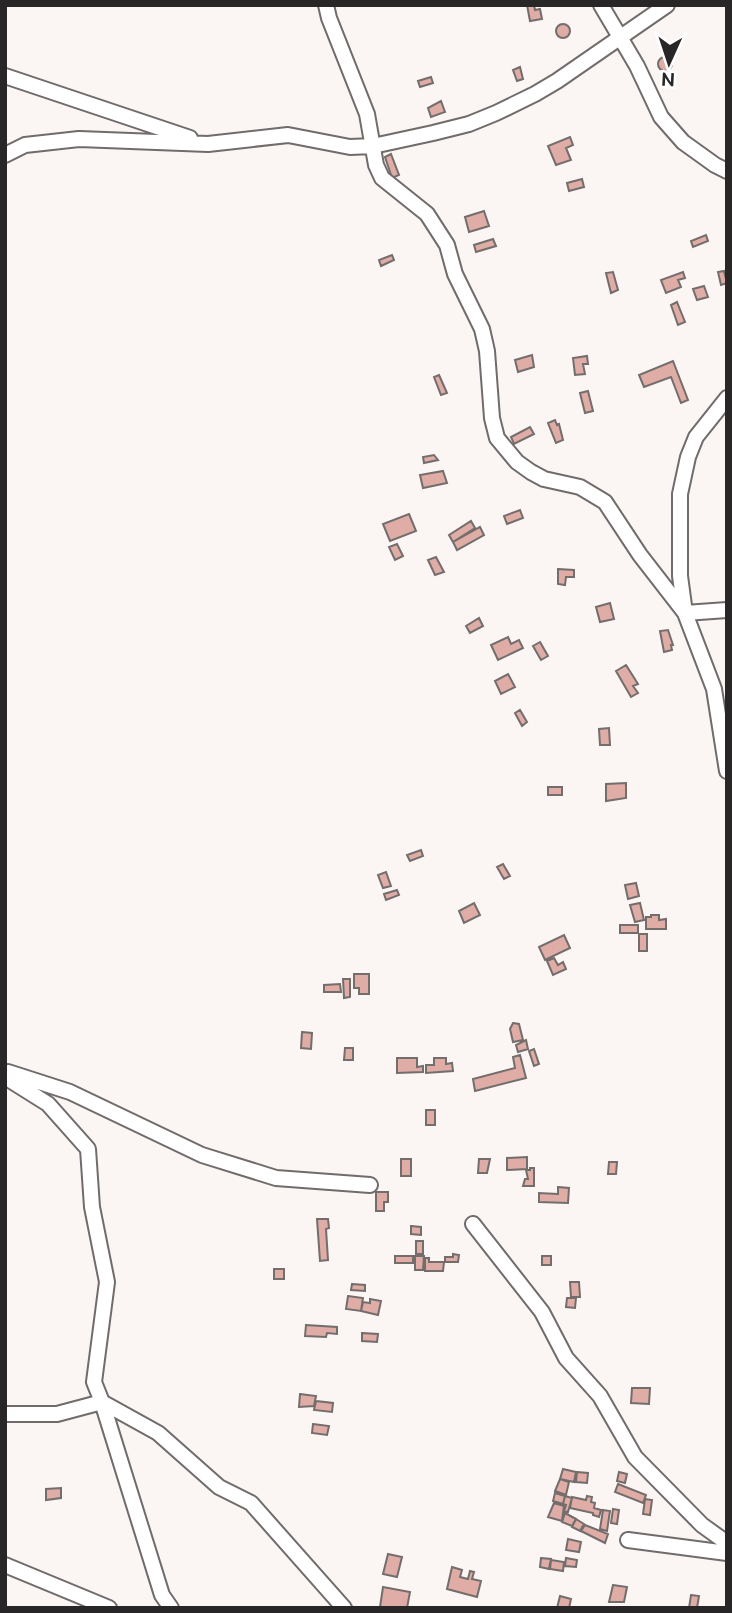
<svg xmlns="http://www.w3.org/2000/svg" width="732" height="1613" font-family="Ubuntu,sans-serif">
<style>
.building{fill:#dfaca6;stroke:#736d6c;stroke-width:2}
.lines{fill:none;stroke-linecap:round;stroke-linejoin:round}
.minor-casing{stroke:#716b6b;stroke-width:18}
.minor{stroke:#fff;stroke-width:14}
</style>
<rect width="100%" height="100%" fill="#fbf5f4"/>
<!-- building -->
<path class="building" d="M527,5H534L535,10L540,9L542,19L530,21Z
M556 31a7 7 0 1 1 14 0a7 7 0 1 1-14 0Z
M658 64a7 7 0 1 1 14 0a7 7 0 1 1-14 0Z
M520,67L523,79L517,81L513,70Z
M431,77L433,83L420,87L418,81Z
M441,101L445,112L431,117L428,108Z
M570,137L573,145L566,148L571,160L556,165L548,146Z
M391,154L399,175L392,178L385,157Z
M582,179L584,187L569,191L567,183Z
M484,211L489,226L469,232L465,217Z
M706,235L708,241L693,247L691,241Z
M493,239L496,246L476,252L474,245Z
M392,255L394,260L381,266L379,260Z
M724,271L727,283L721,285L718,272Z
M613,272L618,290L611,293L606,273Z
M683,272L685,278L678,280L681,287L666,293L661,280Z
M704,286L708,297L697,300L693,289Z
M677,302L685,322L678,325L671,305Z
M532,355L534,367L518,372L515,360Z
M587,356L588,364H583L585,374L575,375L573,358Z
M673,361L688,400L681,403L671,377L644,387L639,375Z
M439,375L447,393L441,395L434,377Z
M588,391L593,411L585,413L580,393Z
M555,420L557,425L559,424L563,440L556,443L548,423Z
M530,427L534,434L514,444L511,437Z
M434,455L438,460L424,463L423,457Z
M443,471L447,483L423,488L420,475Z
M520,510L523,518L507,524L504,516Z
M409,514L416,531L390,541L383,524Z
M471,521L475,528L453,542L449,535Z
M480,527L484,535L457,550L453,542Z
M397,544L403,556L395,560L389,547Z
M436,557L444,572L435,575L428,560Z
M558,569L574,570V577H566L565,585L558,584Z
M610,603L614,619L600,622L596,607Z
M479,618L483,626L470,633L466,626Z
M668,630L673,645H671L672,650L664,652L660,631Z
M508,637L511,644L519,640L523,648L498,660L491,645Z
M540,642L548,656L541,660L533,646Z
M626,665L638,684L633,686L638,693L631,697L616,671Z
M508,674L515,687L501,694L495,681Z
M520,710L527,722L522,726L515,713Z
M609,728L610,745H600L599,729Z
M626,783V798L606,801V784Z
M548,787H562V795H548Z
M421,850L423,856L410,861L407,855Z
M503,864L510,876L504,879L497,867Z
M386,872L391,886L383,888L378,875Z
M636,883L639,896L628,899L625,885Z
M397,890L399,895L386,900L384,894Z
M474,903L480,915L464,923L459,911Z
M640,903L644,920L635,922L630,905Z
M651,915H659V920L666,919V929H646V917H651Z
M620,925H638V933H620Z
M639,934H647V951H639Z
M564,935L570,948L545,960L539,947Z
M554,958L558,965L563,962L566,969L553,975L547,961Z
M354,974H369V994H359V988H354Z
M343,979H350V997L344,998Z
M340,984L341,992H324V985Z
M513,1023L519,1024L523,1040L513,1042L510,1029Z
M302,1032L312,1033L311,1049L301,1048Z
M526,1040L528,1049L518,1052L516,1045Z
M345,1048H353V1060H344Z
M534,1049L539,1064L534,1066L529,1051Z
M520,1055L526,1078L475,1091L473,1079L515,1068L513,1057Z
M397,1058H417V1067L423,1066V1072L397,1073Z
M434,1058H446V1064L452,1063L453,1071L426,1073V1065H434Z
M426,1110H435V1125H426Z
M527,1157V1169L507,1170V1158Z
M401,1159H411V1176H401Z
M479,1159H490L487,1173H478Z
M609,1162H617L616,1174H608Z
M530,1168H534V1186H523L525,1179H528L526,1170H530Z
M558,1187L569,1188L568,1203L539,1202V1193L558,1194Z
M376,1192H388V1202H384V1211H376Z
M317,1219H328L329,1228L326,1229L328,1260L320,1261Z
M411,1226L421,1227V1235L411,1234Z
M416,1241H423V1254H416Z
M453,1254L459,1255L458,1262H445V1257H453Z
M395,1256H413V1263H395Z
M415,1256H424L423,1270H415Z
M542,1256H551V1265H542Z
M425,1258H429V1262H444L443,1271H425Z
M274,1269H284V1279H274Z
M570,1282H579L580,1297H571Z
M352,1284L365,1285V1291L351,1290Z
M348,1296L363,1298L361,1311L346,1309Z
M567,1298H576L575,1308L566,1307Z
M370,1299L381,1301L378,1315L361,1311L363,1302L370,1303Z
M306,1325L337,1327V1334L327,1333L326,1337L305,1336Z
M362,1333L378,1334L377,1342L362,1341Z
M632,1388H650L649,1404L631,1403Z
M300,1394L316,1396L314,1406L299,1407Z
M316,1401L333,1403L332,1412L314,1410Z
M313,1424L329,1426L327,1435L312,1433Z
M563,1469L576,1472L574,1482L560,1479Z
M577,1472L588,1473L587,1483L576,1482Z
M619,1472L627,1474L625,1483L617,1481Z
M560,1479L569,1482L566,1495L555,1491Z
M618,1484L646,1495L643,1503L615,1492Z
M61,1488V1498L46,1500V1489Z
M555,1493L565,1496L563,1504L553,1501Z
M565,1496L572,1498L568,1512L564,1511L566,1505L563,1504Z
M587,1496L592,1497L591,1502L595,1503L594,1508L601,1510L599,1517L593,1515V1513L570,1508L572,1497L586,1500Z
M645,1499L652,1500L650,1515L643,1514Z
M554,1503L564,1506L562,1521L548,1517Z
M613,1509L619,1510L617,1524L611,1523Z
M603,1510L610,1511L607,1531L600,1529Z
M565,1513L576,1519L572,1526L562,1522Z
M576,1519L584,1524L580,1531L572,1527Z
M585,1525L608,1534L605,1543L581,1531Z
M568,1539L581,1542L579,1552L566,1550Z
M388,1554L402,1557L397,1577L383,1574Z
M541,1558L551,1559L549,1569L540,1567Z
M566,1558L577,1560L576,1567L565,1566Z
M551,1560L564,1562L563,1571L550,1569Z
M452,1567L462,1570L460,1577L468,1579L470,1571L474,1572L472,1579L481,1581L477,1597L447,1589Z
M613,1585L627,1587L624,1602H609Z
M383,1587L410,1592L407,1608L380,1607Z
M691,1595L699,1596L697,1608H689Z
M560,1596L571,1599L569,1608H557Z"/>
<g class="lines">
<!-- minor casing -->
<g class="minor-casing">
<path id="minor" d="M326,5L329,18L367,114L376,165L382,178L427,214L447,245L455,274L482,329L487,351L492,418L497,438L517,462L531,472L544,479L580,487L605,502L640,555L685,613L727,610
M601,5L637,66L661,117L683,142L715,165L727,171
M5,76L190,138
M5,155L25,145L79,139L208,144L288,135L350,147L373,146L433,133L469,124L496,113L535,94L557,81L667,5
M727,398L696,437L688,457L680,494V576L685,613L714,689L727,771
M8,1072L70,1092L202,1155L276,1178L370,1185
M5,1077L48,1104L88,1149L92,1207L107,1282L94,1382L102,1402L158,1433L219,1487L251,1503L344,1608
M473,1224L542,1312L566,1358L600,1396L635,1457L702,1525L727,1543
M5,1414H57L102,1402L162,1595L171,1608
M628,1540L727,1553
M5,1565L109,1608"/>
</g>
<!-- minor -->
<use href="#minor" class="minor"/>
</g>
<!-- border -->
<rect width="732" height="1613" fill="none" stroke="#282626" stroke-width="14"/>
<!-- north arrow -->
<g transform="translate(669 63) rotate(183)" stroke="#ffffff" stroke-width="5" paint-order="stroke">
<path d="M0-5L12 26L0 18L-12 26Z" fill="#282626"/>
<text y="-10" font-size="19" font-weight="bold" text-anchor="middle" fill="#282626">N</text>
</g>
</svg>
